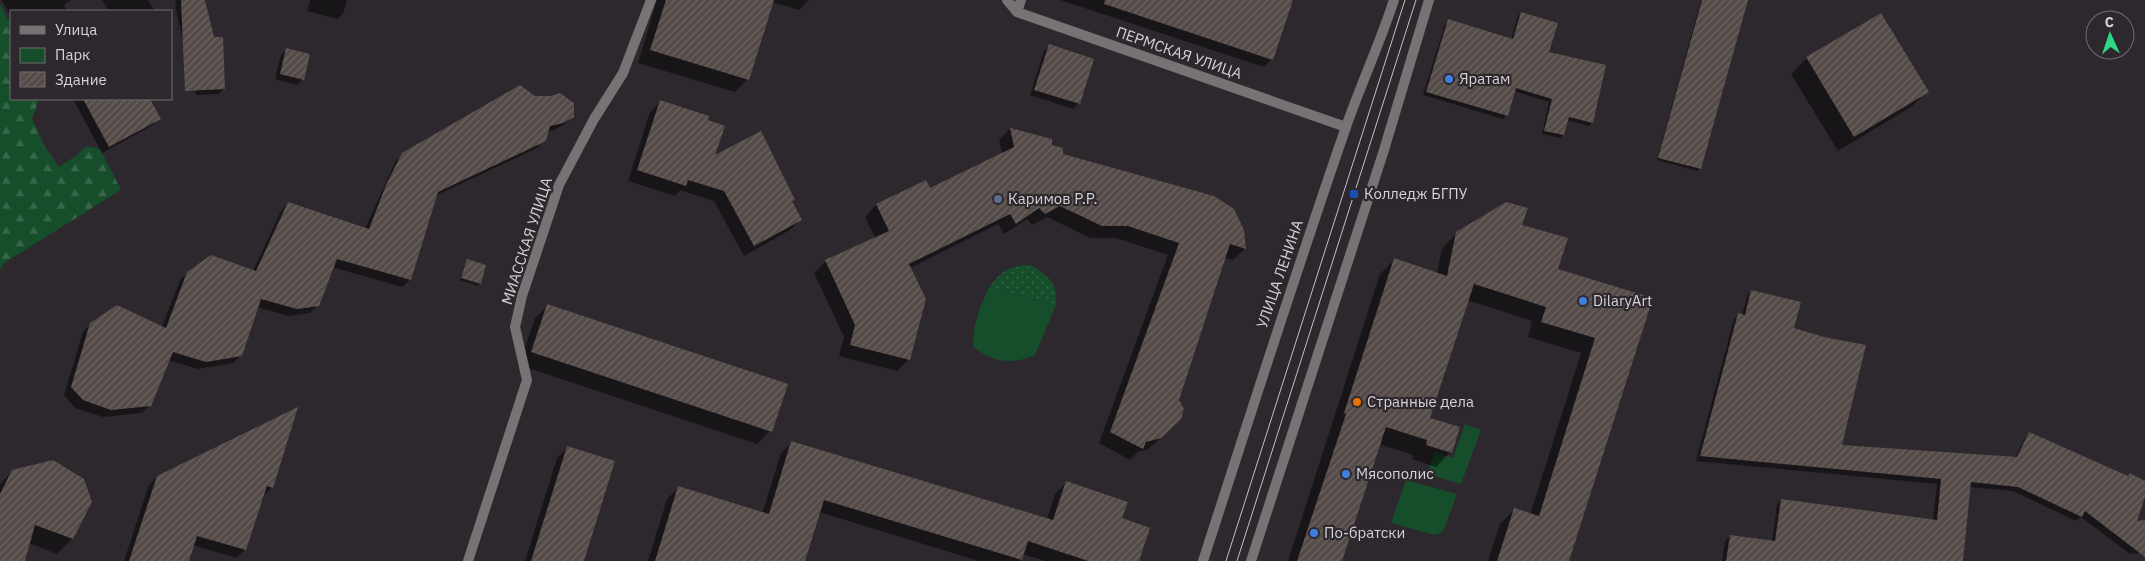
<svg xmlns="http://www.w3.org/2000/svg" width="2145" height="561" font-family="'IBM Plex Sans',sans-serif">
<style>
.grass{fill:url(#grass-dots)}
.forest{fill:url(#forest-firs)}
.park{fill:#164d2a}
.shadow{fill:#0007}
.building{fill:url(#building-hatch)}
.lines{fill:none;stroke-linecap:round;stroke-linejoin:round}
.minor{stroke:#777273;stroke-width:10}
.tertiary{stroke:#777273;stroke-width:10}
.tram{stroke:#c4c1c5;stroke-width:1}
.shop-dot{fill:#3f7fe0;stroke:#2d282e;stroke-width:2}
.transit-dot{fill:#1a4fb4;stroke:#2d282e;stroke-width:2}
.service-dot{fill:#5c6f8a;stroke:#2d282e;stroke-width:2}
.food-dot{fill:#e8710a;stroke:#2d282e;stroke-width:2}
.labels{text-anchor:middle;stroke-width:4.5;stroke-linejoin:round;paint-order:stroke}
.street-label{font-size:15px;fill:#d5d2d6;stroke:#2d282e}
.poi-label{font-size:15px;fill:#d5d2d6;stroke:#2d282e;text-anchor:start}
</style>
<defs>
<pattern id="grass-dots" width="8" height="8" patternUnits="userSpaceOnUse" patternTransform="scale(1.25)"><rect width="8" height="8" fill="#164d2a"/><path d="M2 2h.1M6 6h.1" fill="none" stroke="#376648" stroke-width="1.8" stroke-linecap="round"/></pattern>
<pattern id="forest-firs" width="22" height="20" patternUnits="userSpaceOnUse" patternTransform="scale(1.25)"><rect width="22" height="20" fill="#164d2a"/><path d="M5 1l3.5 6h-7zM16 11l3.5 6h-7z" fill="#376648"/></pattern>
<pattern id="building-hatch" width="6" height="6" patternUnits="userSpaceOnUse" patternTransform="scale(1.25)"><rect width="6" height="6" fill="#544b48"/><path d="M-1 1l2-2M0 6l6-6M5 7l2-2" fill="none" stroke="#6c6462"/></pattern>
</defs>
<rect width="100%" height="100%" fill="#2d282e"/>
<!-- grass -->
<path class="grass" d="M1031,265C1048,276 1058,283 1056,305L989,287C1003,270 1008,266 1031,265Z"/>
<!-- forest -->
<path class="forest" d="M0,4L11,25V99H39L32,119L44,145L59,167L77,155L86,146L100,149L121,190L4,263L0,270Z"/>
<!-- park -->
<path class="park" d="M989,287L1056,305L1035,355C1013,365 992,363 973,346C973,324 980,306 989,287Z
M1465,424L1481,430L1461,484L1427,474L1435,452L1453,458Z
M1406,480L1457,494L1443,532L1435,535L1391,523Z"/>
<!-- shadow -->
<path class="shadow" d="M1,0H71L64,5L67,11H11V16Z
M102,0H148L155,11H109Z
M175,0H204L224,88L219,94L196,95L176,10Z
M310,0H347L343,14L337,19L307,11Z
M657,0H809L799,10L772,2L748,79L735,92L638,63Z
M1060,0H1292L1272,59L1264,67Z
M1701,0H1746L1700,169L1697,171L1657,160Z
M1521,13L1592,122L1589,126L1566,120L1563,135L1560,138L1542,134L1549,102L1514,91L1506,116L1503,119L1423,95L1445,24L1448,21L1511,40L1518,16Z
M1049,46L1093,59L1078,104L1073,109L1030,95L1044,51Z
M286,50L303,79L297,85L275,79L281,55Z
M1807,58L1927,92L1911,107L1838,151L1791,74Z
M535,97L573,116L565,124L554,130L547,132L544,140L537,148L435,196L410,280L402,287L332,267L318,305L310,313L289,316L257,307L241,355L233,363L198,369L168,360L150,405L142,413L103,417L75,408L64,395L83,332L91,324L162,327L180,280L188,273L253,271L281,211L288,203L365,229L395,162L403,154Z
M73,99H149L160,119L153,125L102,153Z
M660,102L713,157L794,199L791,202L800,220L790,230L744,256L714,201L680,190L675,196L628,181L650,112Z
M1010,129L1050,146L1062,155L1242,231L1245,249L1233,260L1225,258L1168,431L1148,449L1138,452L1130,460L1099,443L1168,255L1116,238H1090L1047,217L1032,225L1027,219L1004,234L998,224L910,268L908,360L897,371L839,356L844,337L814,273L826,261L875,238L865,217L876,205L925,181L930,190L1002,154L999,140Z
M1521,226L1557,269L1651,299L1568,561H1488L1500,524L1514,510L1530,515L1581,353L1528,337L1532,321L1467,300L1429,418L1450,452L1436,467L1412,459L1413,455L1379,444L1340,561H1288L1380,274L1394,260L1437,273L1442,248L1457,233Z
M467,261L480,283L477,286L460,280Z
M1751,291L1793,328L1840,446L2015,458L2025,438L2030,433L2127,477L2145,482V493L2135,522H2145V552L2130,554L2081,517L2076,521L2013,491L1969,487L1962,561H1722L1725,541L1730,536L1772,542L1777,505L1781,500L1933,520L1937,484L1696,461L1734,319L1738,314L1742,315L1747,296Z
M548,305L770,431L757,444L519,365L535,318Z
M296,409L272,487L264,496L245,549L237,558L192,545L187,561H124L149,485L157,477Z
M792,442L1047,519L1055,494L1066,483L1121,519L1138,561H1045L1023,554L1020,561H979L819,512L804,561H648L667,499L678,488L762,514L781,453Z
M568,447L582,561H525L557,458Z
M13,471L90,502L72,539L57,554L29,543L24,561H0V484Z"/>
<!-- building -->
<path class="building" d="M181,0H205L214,37H223L225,89L185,91Z
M666,0H774L749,80L650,50Z
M1105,0H1293L1273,60L1104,4Z
M1702,0H1748L1701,169L1658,158Z
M1521,12L1558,23L1549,52L1606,65L1593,123L1569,117L1564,135L1544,131L1552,99L1516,88L1508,116L1426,92L1448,19L1513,39Z
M1881,13L1929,92L1854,137L1806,57Z
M1049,44L1094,59L1080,104L1034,90Z
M286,48L310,54L304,80L280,74Z
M520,85L535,96H551L560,93L574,103V117L563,123L550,126L546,141L438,192L411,280L337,259L319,306L297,309L261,299L242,356L206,362L173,352L151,406L111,410L83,400L71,387L90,323L117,305L166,328L187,272L211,255L256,271L288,202L369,229L386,185L402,153Z
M83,99H150L161,119L109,147Z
M660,100L709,116L708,120L725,126L715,155L761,131L795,200L792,201L802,220L754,246L724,191L688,180L686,186L637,170Z
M1010,128L1052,139V145L1063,148V154L1214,196L1234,209L1244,230L1246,249L1230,244L1179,400L1184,409L1181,419L1161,438L1146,442L1143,449L1110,432L1179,243L1128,226H1102L1060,206L1045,214L1039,208L1016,224L1010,214L909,264L926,299L910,360L850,345L855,325L825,260L889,231L876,204L926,180L930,188L1014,147Z
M1506,202L1528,208L1522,225L1568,238L1558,269L1653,298L1569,561H1497L1514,508L1539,516L1595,338L1541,322L1546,307L1474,284L1430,418L1460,427L1452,453L1426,445L1427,440L1386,427L1342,561H1297L1346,414L1344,413L1394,258L1447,276L1456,232Z
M467,259L486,265L481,284L461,278Z
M1751,290L1801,302L1794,328L1824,337L1866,345L1842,445L2017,457L2029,432L2128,476L2130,473L2145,481V497L2137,521L2145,520V557L2085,511L2082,517L2018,487L1971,482L1963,561H1726L1730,535L1775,541L1781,499L1937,520L1941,479L1700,456L1738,313L1745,315Z
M547,304L788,384L772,432L531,352Z
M298,407L273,488L267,486L246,550L197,536L189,561H129L157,476Z
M791,441L1053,520L1066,481L1128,502L1122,518L1150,528L1139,561H1088L1028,541L1022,560L824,500L805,561H655L678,486L769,514Z
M567,446L615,461L584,561H531Z
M53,460L84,479L92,502L73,539L35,525L25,561H0V494L12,470Z"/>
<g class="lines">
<!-- minor -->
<path class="minor" d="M1007,0L1017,12L1346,127
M1017,12L1021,0
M468,561L527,380L515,327L522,296L559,185L594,119L623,73L651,0"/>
<!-- tertiary -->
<path class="tertiary" d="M1203,561C1250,416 1296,271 1346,127C1361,84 1380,43 1394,0
M1251,561L1384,150L1429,0"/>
<!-- tram -->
<path class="tram" d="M1226,561L1405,0
M1237,561L1416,0"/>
</g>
<!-- markers -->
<g class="shop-dot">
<circle cx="1449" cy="79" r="5"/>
<circle cx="1583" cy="301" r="5"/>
<circle cx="1346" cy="474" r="5"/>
<circle cx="1314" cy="533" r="5"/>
</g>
<rect class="transit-dot" x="1349" y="189" width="10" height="10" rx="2.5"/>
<circle class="service-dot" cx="998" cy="199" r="5"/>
<circle class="food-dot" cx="1357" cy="402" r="5"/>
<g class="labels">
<!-- street labels -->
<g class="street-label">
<text transform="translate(1179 53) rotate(19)" y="5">ПЕРМСКАЯ УЛИЦА</text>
<text transform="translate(527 241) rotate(-72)" y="5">МИАССКАЯ УЛИЦА</text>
<text transform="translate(1280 274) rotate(-71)" y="5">УЛИЦА ЛЕНИНА</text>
</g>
<!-- poi labels -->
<g class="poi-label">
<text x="1459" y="84">Яратам</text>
<text x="1364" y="199">Колледж БГПУ</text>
<text x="1008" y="204">Каримов Р.Р.</text>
<text x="1593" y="306">DilaryArt</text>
<text x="1367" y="407">Странные дела</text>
<text x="1356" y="479">Мясополис</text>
<text x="1324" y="538">По-братски</text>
</g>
</g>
<!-- legend -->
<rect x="10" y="10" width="162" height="90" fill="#2d282e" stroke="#706c71"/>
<rect x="20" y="26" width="25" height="8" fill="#777273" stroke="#706c71"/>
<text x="55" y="35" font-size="15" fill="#d5d2d6">Улица</text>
<rect x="20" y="48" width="25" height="15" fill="#164d2a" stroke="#706c71"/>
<text x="55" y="60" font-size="15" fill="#d5d2d6">Парк</text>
<rect x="20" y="72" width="25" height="15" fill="url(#building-hatch)" stroke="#706c71"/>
<text x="55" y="85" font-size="15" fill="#d5d2d6">Здание</text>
<!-- north arrow -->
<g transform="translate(2110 35) rotate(357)"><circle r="24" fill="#2d282e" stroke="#706c71"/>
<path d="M0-4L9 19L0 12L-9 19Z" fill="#2cd884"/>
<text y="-8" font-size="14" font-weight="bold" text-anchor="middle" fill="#d5d2d6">С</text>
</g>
</svg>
